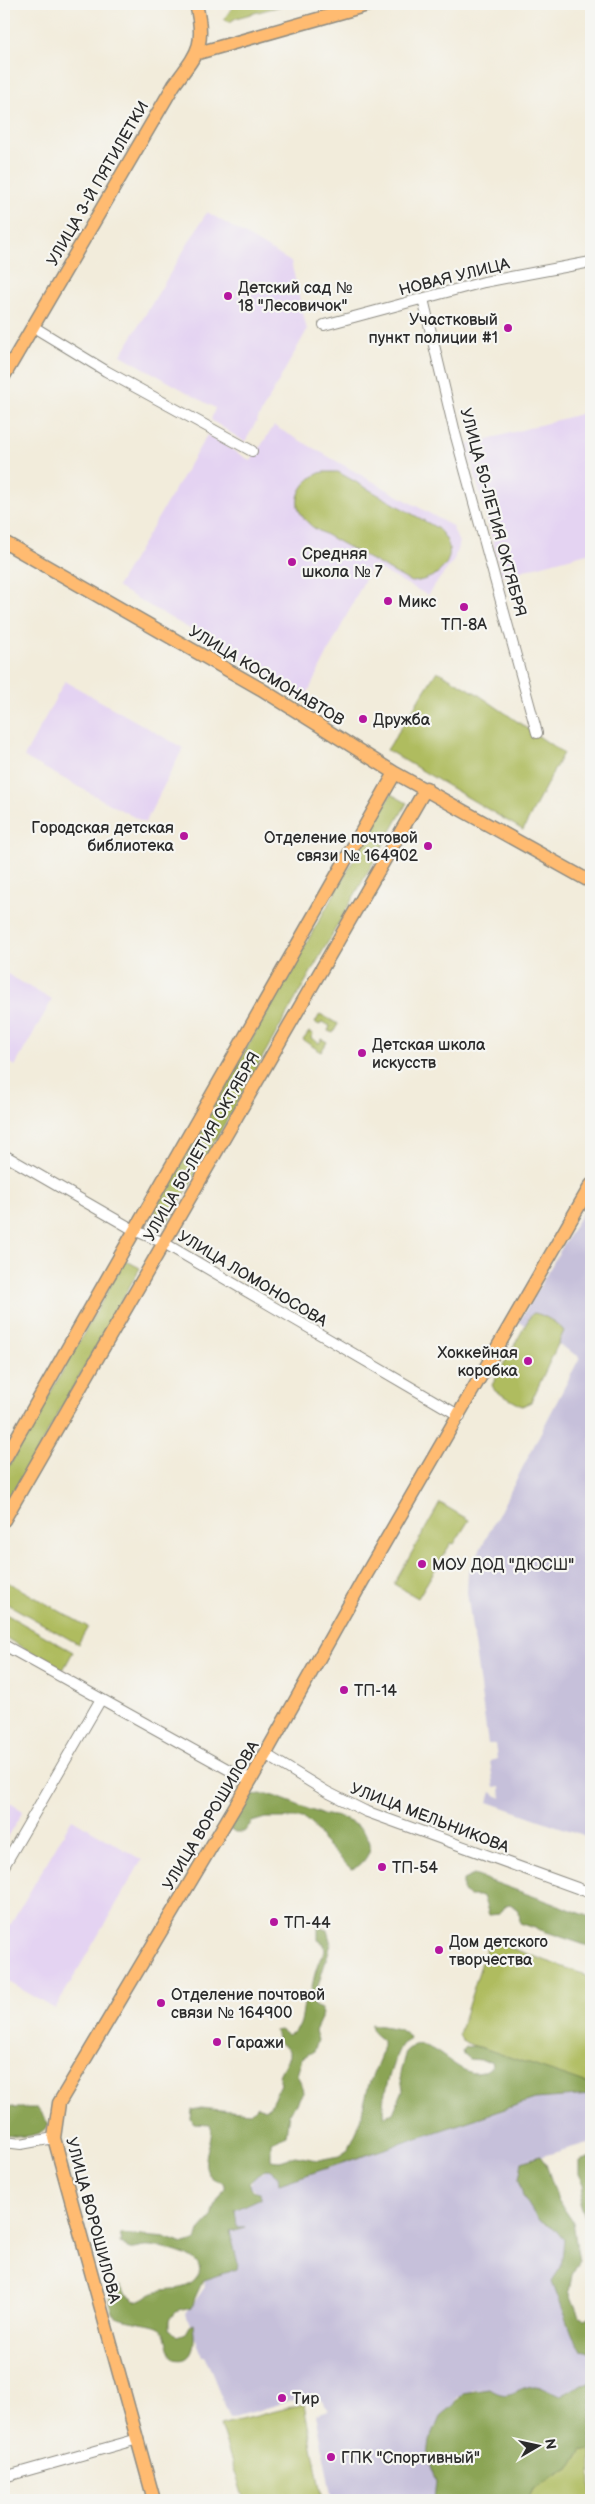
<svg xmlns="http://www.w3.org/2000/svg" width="595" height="2504" font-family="'Balsamiq Sans',sans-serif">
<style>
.built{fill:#e4d3f2}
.industrial{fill:#c6c0da}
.green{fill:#afbc5e;stroke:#6d7444}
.forest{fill:#8ba455;stroke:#5b6840}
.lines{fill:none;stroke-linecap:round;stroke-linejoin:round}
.minor-casing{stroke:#8e8c83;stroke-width:12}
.major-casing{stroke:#8e8c83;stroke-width:15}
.minor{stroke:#fff;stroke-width:10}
.major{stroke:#ffbb71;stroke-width:12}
.poi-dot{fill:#b5179e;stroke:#f6f6f2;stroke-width:2}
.labels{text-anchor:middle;stroke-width:4.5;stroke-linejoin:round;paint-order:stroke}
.street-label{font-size:16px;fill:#2b2b2b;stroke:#f6f6f2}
.poi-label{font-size:16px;fill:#2b2b2b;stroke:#f6f6f2;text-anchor:start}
</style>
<rect width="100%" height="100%" fill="#f6f6f2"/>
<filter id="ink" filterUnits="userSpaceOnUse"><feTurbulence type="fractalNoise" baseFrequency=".02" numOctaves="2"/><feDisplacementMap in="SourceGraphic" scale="10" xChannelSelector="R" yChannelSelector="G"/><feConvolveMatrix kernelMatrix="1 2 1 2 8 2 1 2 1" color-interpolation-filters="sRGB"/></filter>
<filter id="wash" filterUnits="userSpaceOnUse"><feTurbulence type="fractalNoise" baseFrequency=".0096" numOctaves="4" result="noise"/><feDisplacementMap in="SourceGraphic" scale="20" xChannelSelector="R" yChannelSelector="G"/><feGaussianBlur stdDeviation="1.12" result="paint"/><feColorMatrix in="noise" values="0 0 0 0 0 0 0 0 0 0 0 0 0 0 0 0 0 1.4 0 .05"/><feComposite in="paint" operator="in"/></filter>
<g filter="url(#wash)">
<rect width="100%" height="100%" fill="#f2ecdb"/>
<!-- built -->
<path class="built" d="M207,212L291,262L307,330L245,442L211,420L215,408L121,355Z
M591,411V552L502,576L467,445Z
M274,426L452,526L459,543L454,560L427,595L372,565L306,696L117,587L207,435L251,461Z
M65,681L183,748L145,823L24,757Z
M4,972L52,1000L15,1066L4,1059Z
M4,1799L23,1811L4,1844Z
M72,1819L142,1860L55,2009L4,1979V1936Z"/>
<!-- industrial -->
<path class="industrial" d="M591,1197V1838L488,1802L491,1792L501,1798L500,1787L494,1788L490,1761L497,1759L495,1744H488L467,1592L468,1573L580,1357L519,1322Z
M591,2095V2142L522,2162L519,2179L523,2196L535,2215L542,2223L553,2227L564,2240L561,2267L552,2281L573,2336L582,2350L591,2352V2382L582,2384L561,2396L534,2386L517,2393L499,2395L490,2389L473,2390L457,2397L453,2406L440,2417L430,2441L428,2457L436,2481L434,2500H332L316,2414L329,2410L316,2394L230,2418L209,2366L204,2356H202L186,2314L205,2287L203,2280L219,2275L228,2267L238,2264L230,2231L243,2227H237L235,2210L261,2198L260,2192L250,2187L253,2178L268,2169L278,2175L279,2184L535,2099Z"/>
<!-- green -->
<path class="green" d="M235,4H288L236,18L230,22L224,19Z
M323,472H338L437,528C464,553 443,580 411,582L314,528C310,525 306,521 303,517C289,499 305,477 323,472Z
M437,671L476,693L563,753L523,830L387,750Z
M391,794L407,803L170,1220L154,1211Z
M320,1014L338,1024L333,1033L328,1031L330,1026L322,1022L320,1025L315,1023Z
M309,1032L313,1034L311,1038L319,1043L322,1039L327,1042L321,1052L303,1040Z
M125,1260L140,1268L4,1510V1475Z
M534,1313C543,1314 559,1324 564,1331L531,1402L522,1406L495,1391L492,1385L531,1315Z
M440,1503L469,1520L454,1544L451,1543L418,1598L394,1584Z
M4,1580L88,1627L78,1644L4,1602Z
M4,1613L73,1652L63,1670L4,1637Z
M497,1943L591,1977V2083H579L483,2048C473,2045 463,2045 459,2034L487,1946Z
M304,2404L322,2500H244L220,2425Z
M587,2447L591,2450V2500H528L533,2489L571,2467L582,2449Z"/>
<!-- forest -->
<path class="forest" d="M267,1794C285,1799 301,1807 319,1813C326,1816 335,1815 342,1818C356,1824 377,1837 368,1854C365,1861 358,1868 351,1869L323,1841L313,1825L303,1818H265L252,1822L244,1832H235L229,1828C238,1808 242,1793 267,1794Z
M474,1875L591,1917V1947L520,1923L519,1910L510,1904L506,1905L500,1914L489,1915L483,1896H469L463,1892V1880Z
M318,1927L327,1930L331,1944L313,2002L314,2006L321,2009L323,2014L315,2031L318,2040L314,2051L302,2058L297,2075L302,2085L303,2093L289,2113L286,2135L271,2142V2160L279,2161L295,2156L318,2160L339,2156L348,2150L358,2128L369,2084L383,2050V2041C378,2036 369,2032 371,2024L399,2029L410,2037C408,2043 405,2041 402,2045C395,2053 377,2109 385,2116L393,2113L403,2090L400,2073L406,2051C433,2026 462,2094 492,2066L491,2061L469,2059L463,2054L462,2050L465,2047L473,2046L483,2048L591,2085V2095L535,2099L279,2184L278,2175L269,2169L262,2171L249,2183L252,2190L260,2192L261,2198L235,2210L237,2227H246L230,2231L238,2264L237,2269L203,2280L195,2298L192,2308L175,2312L169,2320V2328L177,2336L185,2333L189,2326L193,2324C195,2337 197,2365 174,2359C167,2350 169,2337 162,2330C157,2323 126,2323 114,2316C108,2307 109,2297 115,2288L120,2286L126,2295L135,2301C143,2300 146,2296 152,2293C167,2286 183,2293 195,2280C216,2256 158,2246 145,2247C141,2247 135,2250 130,2249C127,2248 123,2245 120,2243L121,2234L166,2238L184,2244L196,2241L199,2231L211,2218L214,2206L225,2188V2184C221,2182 217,2181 214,2179C194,2166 217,2140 210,2125L194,2124L191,2119L192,2110L201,2108L250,2113L257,2106L265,2109L270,2106L281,2084L279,2075L289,2056V2050L278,2042L275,2031L280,2030L287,2035C305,2030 300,2016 305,2001C307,1997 310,1995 311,1991C314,1978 317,1961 325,1951L324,1944L318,1940Z
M4,2104L15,2108H37L49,2124C40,2139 19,2137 4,2135Z
M540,2156L546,2164L558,2200L573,2222L579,2262L572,2275L569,2291L579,2316L584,2318L591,2315V2352L582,2350L573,2336L552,2281L561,2267L564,2240L553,2227L538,2220L523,2196L519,2179L522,2162Z
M591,2157V2249L589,2232L579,2202L584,2184L579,2174V2161Z
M591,2382V2450L582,2449L571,2467L533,2489L528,2500H434L436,2481L428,2457L430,2441L440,2417L453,2406L462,2393L490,2389C511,2403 516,2386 535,2386C543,2386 552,2394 561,2396L582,2384Z"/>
</g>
<g filter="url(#ink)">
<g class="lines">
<!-- minor casing -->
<g class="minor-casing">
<path id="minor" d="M423,299L455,433L537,733
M324,325L484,282L591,262
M32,326L106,371L252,451
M4,1155L134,1230L164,1243L460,1416
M4,1645L240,1776L252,1778
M265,1754L327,1792L365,1811L591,1893
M4,1866L101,1699
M4,2142L21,2144L54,2138
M4,2477L138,2439"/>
</g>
<!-- major casing -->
<g class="major-casing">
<path id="major" d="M198,53L371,4
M4,376L174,85C198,52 206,46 196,4
M4,542L261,689L395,773L591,882
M4,1460L395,773
M4,1520L426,788
M154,2500L54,2138L59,2103L252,1778L363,1580L591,1185"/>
</g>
<!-- minor -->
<use href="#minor" class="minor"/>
<!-- major -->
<use href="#major" class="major"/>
</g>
</g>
<!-- markers -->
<g class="poi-dot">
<circle cx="228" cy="296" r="5"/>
<circle cx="508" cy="328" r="5"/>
<circle cx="292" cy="562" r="5"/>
<circle cx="388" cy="601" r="5"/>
<circle cx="464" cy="607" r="5"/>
<circle cx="363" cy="719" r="5"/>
<circle cx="184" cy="836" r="5"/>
<circle cx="428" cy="846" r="5"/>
<circle cx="362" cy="1053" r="5"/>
<circle cx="528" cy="1361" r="5"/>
<circle cx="422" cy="1564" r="5"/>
<circle cx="344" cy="1690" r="5"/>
<circle cx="382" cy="1867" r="5"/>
<circle cx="274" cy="1922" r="5"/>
<circle cx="439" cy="1950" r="5"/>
<circle cx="161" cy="2003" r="5"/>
<circle cx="217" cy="2042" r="5"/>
<circle cx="282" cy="2398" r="5"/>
<circle cx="331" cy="2457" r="5"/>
</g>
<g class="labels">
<!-- street labels -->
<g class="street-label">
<text transform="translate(97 183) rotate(-60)" y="6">УЛИЦА 3-Й ПЯТИЛЕТКИ</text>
<text transform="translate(454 276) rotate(-14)" y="6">НОВАЯ УЛИЦА</text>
<text transform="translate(494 512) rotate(75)" y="6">УЛИЦА 50-ЛЕТИЯ ОКТЯБРЯ</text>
<text transform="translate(267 675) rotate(31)" y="6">УЛИЦА КОСМОНАВТОВ</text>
<text transform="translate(201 1146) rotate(-60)" y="6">УЛИЦА 50-ЛЕТИЯ ОКТЯБРЯ</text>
<text transform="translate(253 1278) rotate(31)" y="6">УЛИЦА ЛОМОНОСОВА</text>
<text transform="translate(210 1815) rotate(-59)" y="6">УЛИЦА ВОРОШИЛОВА</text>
<text transform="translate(430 1817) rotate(21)" y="6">УЛИЦА МЕЛЬНИКОВА</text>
<text transform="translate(94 2220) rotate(75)" y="6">УЛИЦА ВОРОШИЛОВА</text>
</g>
<!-- poi labels -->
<g class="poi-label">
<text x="238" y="293">Детский сад №<tspan x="238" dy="18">18 "Лесовичок"</tspan></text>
<text x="498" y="325" text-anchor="end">Участковый<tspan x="498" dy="18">пункт полиции #1</tspan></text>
<text x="302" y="559">Средняя<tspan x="302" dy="18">школа № 7</tspan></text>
<text x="398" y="607">Микс</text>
<text x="464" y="630" text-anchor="middle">ТП-8А</text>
<text x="373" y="725">Дружба</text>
<text x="174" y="833" text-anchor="end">Городская детская<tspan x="174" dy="18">библиотека</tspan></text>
<text x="418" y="843" text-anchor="end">Отделение почтовой<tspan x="418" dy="18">связи № 164902</tspan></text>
<text x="372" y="1050">Детская школа<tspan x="372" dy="18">искусств</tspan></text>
<text x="518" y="1358" text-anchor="end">Хоккейная<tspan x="518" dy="18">коробка</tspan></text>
<text x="432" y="1570">МОУ ДОД "ДЮСШ"</text>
<text x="354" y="1696">ТП-14</text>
<text x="392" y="1873">ТП-54</text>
<text x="284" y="1928">ТП-44</text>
<text x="449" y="1947">Дом детского<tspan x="449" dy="18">творчества</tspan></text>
<text x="171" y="2000">Отделение почтовой<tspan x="171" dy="18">связи № 164900</tspan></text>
<text x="227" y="2048">Гаражи</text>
<text x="292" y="2404">Тир</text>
<text x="341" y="2463">ГПК "Спортивный"</text>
</g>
</g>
<!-- margin -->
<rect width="595" height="2504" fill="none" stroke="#f6f6f2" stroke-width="20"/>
<!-- north arrow -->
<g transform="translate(538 2446) rotate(81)" stroke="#f6f6f2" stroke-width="4" paint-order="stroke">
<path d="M0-4L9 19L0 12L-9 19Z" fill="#2b2b2b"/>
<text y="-8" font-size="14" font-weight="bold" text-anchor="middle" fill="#2b2b2b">N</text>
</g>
</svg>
